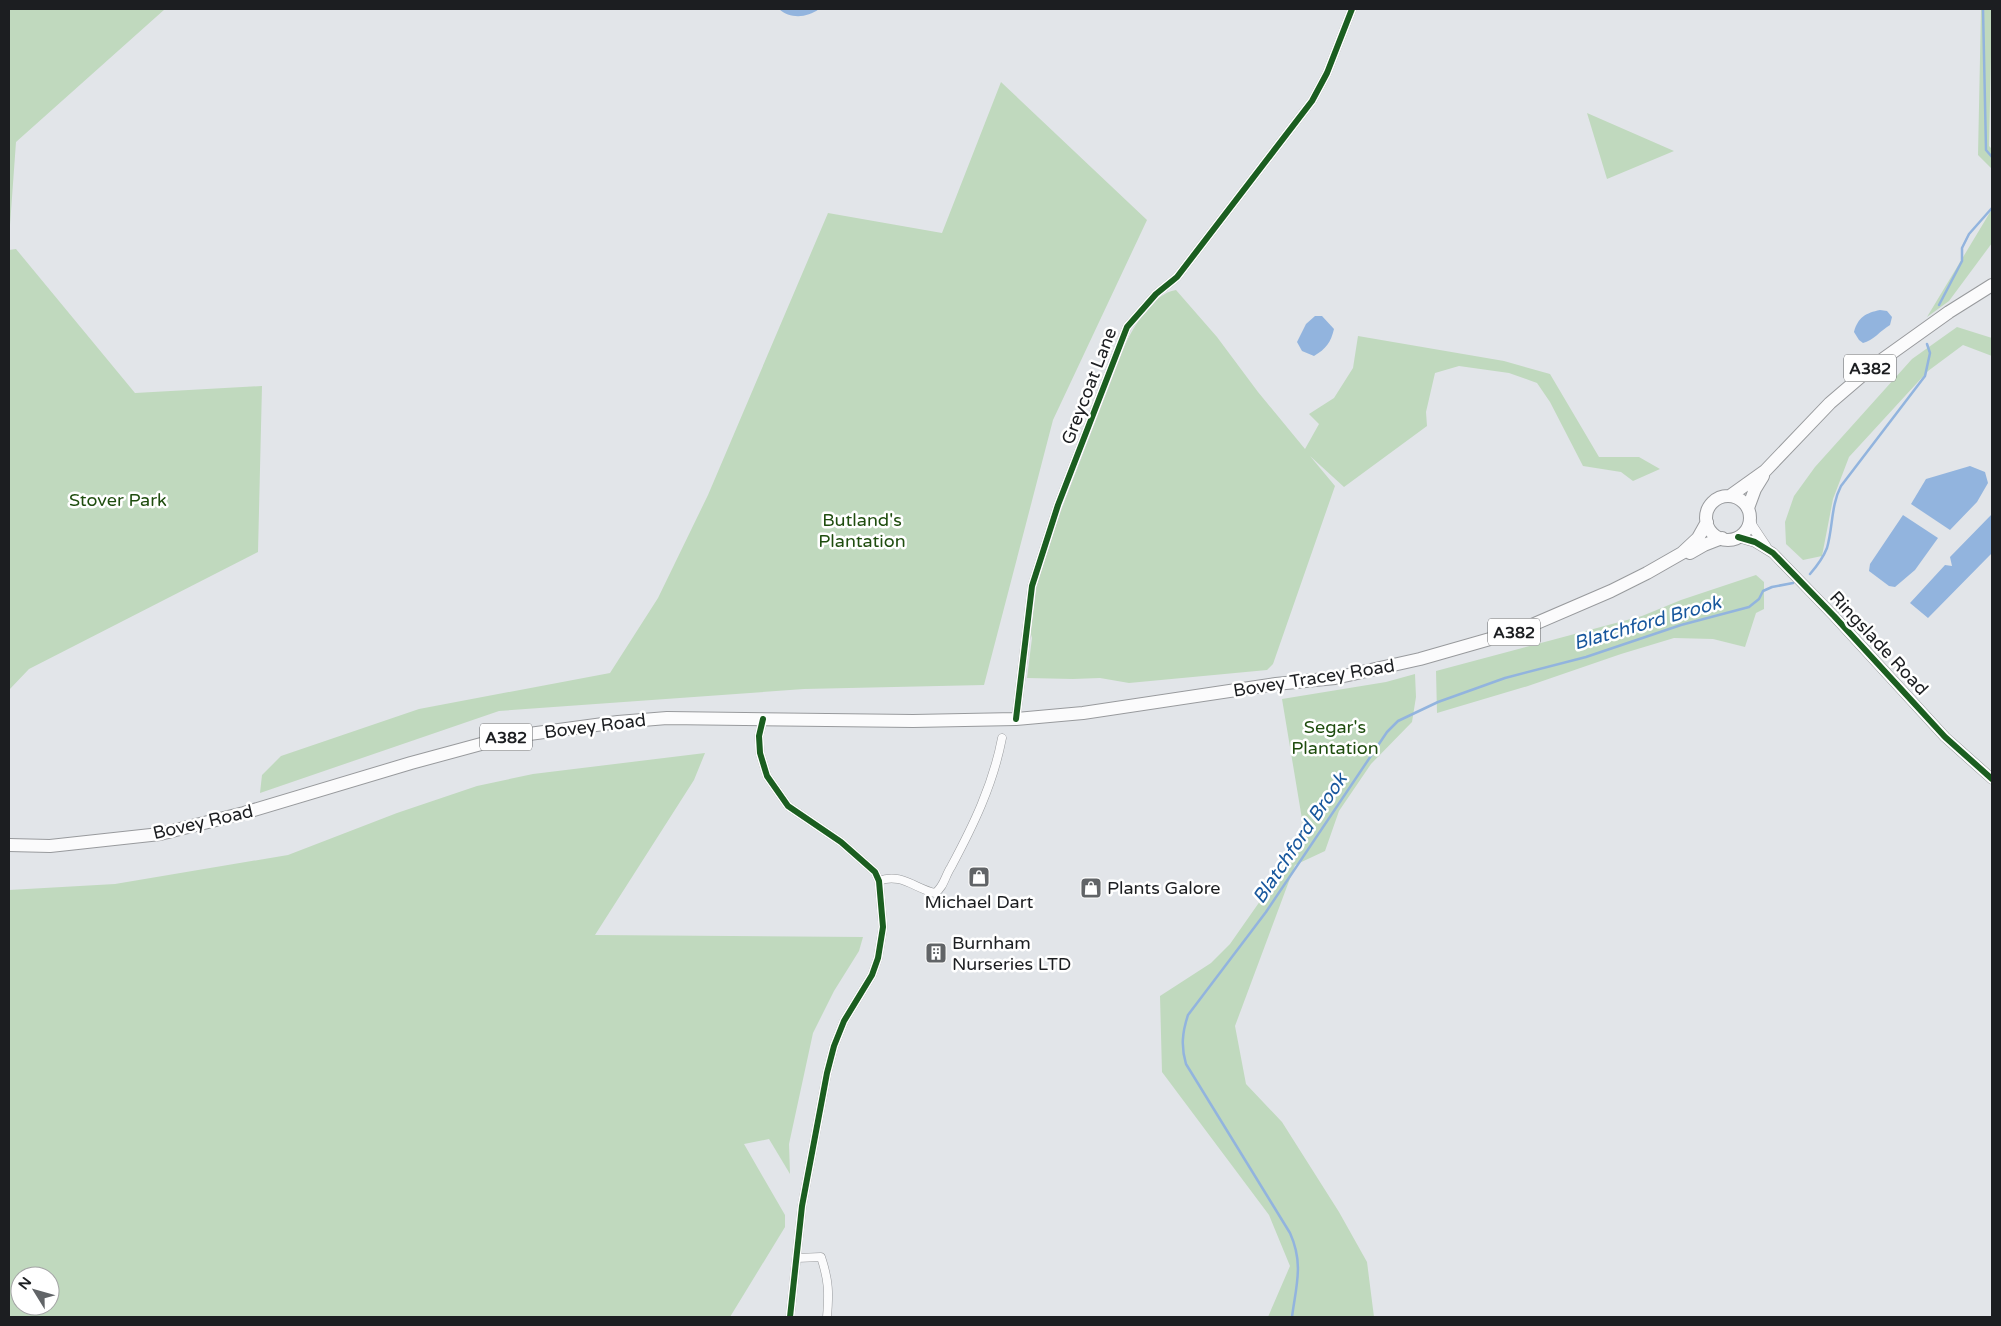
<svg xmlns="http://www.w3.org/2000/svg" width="2001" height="1326" font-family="'Varela Round',sans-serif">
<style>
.green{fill:#c0d9be;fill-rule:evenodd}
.water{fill:#92b4de}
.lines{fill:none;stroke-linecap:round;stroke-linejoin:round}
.stream{stroke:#92b4de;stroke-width:2.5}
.minor-casing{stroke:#989a9d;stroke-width:9}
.tertiary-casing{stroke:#989a9d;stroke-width:11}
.primary-casing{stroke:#989a9d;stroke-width:14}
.minor{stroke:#fbfbfc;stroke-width:8}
.tertiary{stroke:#fbfbfc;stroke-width:10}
.primary{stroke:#fbfbfc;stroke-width:12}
.cycleway-casing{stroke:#fff;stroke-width:9}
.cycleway{stroke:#1b5e20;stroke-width:6}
.labels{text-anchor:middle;stroke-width:5;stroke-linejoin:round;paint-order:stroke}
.shield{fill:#fff;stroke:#606264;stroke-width:1}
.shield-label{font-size:16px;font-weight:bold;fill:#1c1e21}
.street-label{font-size:18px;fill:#1c1e21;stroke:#fff}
.park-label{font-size:18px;fill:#1f4d0f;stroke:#fff}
.poi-label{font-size:18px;fill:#1c1e21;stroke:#fff;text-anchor:start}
.water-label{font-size:19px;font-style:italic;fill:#18579d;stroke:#fff}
</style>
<rect width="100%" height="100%" fill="#e2e5e9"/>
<!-- green -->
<path class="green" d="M9,9H165L16,142L9,239Z
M1981,9H1992L1989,146L1992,149V169L1978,155Z
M1001,82L1147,220L1053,420L984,685L804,689L499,711L260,793L262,775L281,756L419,709L610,673L658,598L708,495L828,213L942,233Z
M1587,113L1674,151L1607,179Z
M1992,209V243L1949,301L1927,317Z
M16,249L135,393L262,386L258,552L29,669L9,690V250Z
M1176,290L1217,337L1258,392L1305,449L1319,424L1309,414L1334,398L1353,368L1358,336L1504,361L1550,374L1599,457H1639L1660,469L1633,481L1621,472L1583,466L1550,402L1537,383L1509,373L1459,366L1435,373L1426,412L1427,426L1344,487L1310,456L1335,486L1273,664L1267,670L1129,683L1100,678L1073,679L1027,678L1032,638L1029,628L1037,581L1047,547L1123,350C1131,330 1153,293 1176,290Z
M1957,327L1992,338V356L1963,345L1928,371L1849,457L1833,499L1822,556L1803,560L1786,544L1785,522L1794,496L1815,467L1912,359Z
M1756,575L1764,582V609L1756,613L1745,647L1713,639L1674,638L1621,654L1528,686L1437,713L1436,671L1642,616L1681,600Z
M1415,674L1416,697L1412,722L1371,764L1339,811L1325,851L1295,865L1235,1026L1246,1084L1282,1122L1339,1212L1367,1262L1374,1317H1268L1290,1266L1269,1215L1162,1072L1160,996L1211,963L1230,944L1305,837L1282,699L1386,682Z
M705,753L694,780L595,935L863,937L859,951L834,991L813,1033L789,1144L790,1174L769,1139L744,1144L785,1215V1227L730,1317H9V890L115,884L288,855L397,813L477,786L533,774ZM20,1276H50V1306H20Z"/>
<!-- water -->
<path class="water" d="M779,9H819C807,18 790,19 779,9Z
M1880,310L1887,311L1892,317L1890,325C1881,330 1873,341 1863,343L1859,340L1854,332C1858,317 1866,313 1880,310Z
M1315,316H1322L1334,329C1331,342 1326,349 1314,356L1302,351L1297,342L1306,324Z
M1970,466L1985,472L1988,483L1977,502L1950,530L1911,504L1926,479Z
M1992,514V553L1928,618L1910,603L1945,565L1952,566L1950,557Z
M1903,515L1938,538L1915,570L1895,587L1889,586L1869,571L1870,564Z"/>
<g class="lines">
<!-- stream -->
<path class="stream" d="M1983,9L1986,150L1992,157
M1939,305L1962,261V248L1969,234L1992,208
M1810,574C1817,566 1823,558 1827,548C1833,527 1831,505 1841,486L1925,376L1930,353L1927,344
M1292,1317C1296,1286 1304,1264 1290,1233L1186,1064C1181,1047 1182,1033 1188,1015L1266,912L1387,732L1398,721L1438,702L1505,678L1586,657L1681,625L1749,607L1759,599L1763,591L1772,587L1793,583"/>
<!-- minor casing -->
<g class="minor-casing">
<path id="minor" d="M763,719L759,736L760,753L767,776L788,806L841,842L875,872L879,881L883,927L878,958L872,975L844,1021L834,1046L827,1073L802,1206L790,1317
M1016,719L1032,586L1058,505L1127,327L1156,294L1177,277L1312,101L1327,73L1352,9
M879,881C900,872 916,889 935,893C944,887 945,876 951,867C973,826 993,785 1002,738
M797,1258L821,1257C829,1281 829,1293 827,1317"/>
</g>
<!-- tertiary casing -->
<g class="tertiary-casing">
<path id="tertiary" d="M1750,520L1752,526L1766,547
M1738,537L1755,542L1773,553L1834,616L1945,737L1992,779"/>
</g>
<!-- primary casing -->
<g class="primary-casing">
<path id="primary" d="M1730,496L1765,471L1830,403L1872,367L1949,312L1992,285
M1706 518a22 22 0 1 1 44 0a22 22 0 1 1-44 0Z
M1748,508L1755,489L1763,476
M1690,553L1704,545L1722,538
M9,845L50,846L160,834L244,813L411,763L507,737L618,722L667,718L913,721L1016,719L1083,713L1276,684L1335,678L1420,659L1518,631L1611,591L1647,573L1682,553L1698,538L1707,522"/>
</g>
<!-- minor -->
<use href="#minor" class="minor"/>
<!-- tertiary -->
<use href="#tertiary" class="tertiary"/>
<!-- primary -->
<use href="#primary" class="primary"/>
<!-- cycleway casing -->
<g class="cycleway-casing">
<path id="cycleway" d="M1738,537L1755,542L1773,553L1834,616L1945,737L1992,779
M763,719L759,736L760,753L767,776L788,806L841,842L875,872L879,881L883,927L878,958L872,975L844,1021L834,1046L827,1073L802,1206L790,1317
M1016,719L1032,586L1058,505L1127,327L1156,294L1177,277L1312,101L1327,73L1352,9"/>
</g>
<!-- cycleway -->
<use href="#cycleway" class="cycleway"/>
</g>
<!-- icons -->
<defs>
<g id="shop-square" transform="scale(1.125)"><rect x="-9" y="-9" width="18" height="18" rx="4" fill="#616467" stroke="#fff"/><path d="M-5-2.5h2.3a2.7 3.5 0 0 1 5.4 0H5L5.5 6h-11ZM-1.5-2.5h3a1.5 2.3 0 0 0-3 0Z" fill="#fff"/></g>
<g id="building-square" transform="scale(1.125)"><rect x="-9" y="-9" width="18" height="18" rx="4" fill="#616467" stroke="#fff"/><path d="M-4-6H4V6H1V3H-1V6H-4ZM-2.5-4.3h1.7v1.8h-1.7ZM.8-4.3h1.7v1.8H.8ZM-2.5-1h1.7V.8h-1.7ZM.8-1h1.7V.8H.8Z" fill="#fff"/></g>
</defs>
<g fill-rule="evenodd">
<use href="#shop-square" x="979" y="877"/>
<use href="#shop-square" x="1091" y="888"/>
<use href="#building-square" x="936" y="953"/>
</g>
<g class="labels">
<!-- shield labels -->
<g class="shield">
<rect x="1844" y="354.5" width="52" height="27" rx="4"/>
<rect x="1488" y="618.5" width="52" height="27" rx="4"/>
<rect x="480" y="723.5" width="52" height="27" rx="4"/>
</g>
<g class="shield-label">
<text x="1870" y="374">A382</text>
<text x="1514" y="638">A382</text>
<text x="506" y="743">A382</text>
</g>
<!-- street labels -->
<g class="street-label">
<text transform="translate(1089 386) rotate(-69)" y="6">Greycoat Lane</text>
<text transform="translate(1879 643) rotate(47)" y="6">Ringslade Road</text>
<text transform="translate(1314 678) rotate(-9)" y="6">Bovey Tracey Road</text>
<text transform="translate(595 726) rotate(-7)" y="6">Bovey Road</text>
<text transform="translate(203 822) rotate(-13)" y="6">Bovey Road</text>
</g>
<!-- park labels -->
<g class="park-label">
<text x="118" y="506">Stover Park</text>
<text x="862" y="526">Butland's<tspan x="862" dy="21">Plantation</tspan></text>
<text x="1335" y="733">Segar's<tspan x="1335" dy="21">Plantation</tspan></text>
</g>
<!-- poi labels -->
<g class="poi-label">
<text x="1107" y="894">Plants Galore</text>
<text x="979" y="908" text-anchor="middle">Michael Dart</text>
<text x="952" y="949">Burnham<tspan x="952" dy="21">Nurseries LTD</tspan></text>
</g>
<!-- water labels -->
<g class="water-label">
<text transform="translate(1647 622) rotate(-16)" y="7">Blatchford Brook</text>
<text transform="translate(1299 838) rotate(-56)" y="7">Blatchford Brook</text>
</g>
</g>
<!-- border -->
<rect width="2001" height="1326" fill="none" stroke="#1c1e21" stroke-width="20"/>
<!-- north arrow -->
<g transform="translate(35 1291) rotate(307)"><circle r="24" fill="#ffffff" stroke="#a4a5a6"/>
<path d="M0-4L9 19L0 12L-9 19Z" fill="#616467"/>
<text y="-8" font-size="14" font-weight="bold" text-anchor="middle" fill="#1c1e21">N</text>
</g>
</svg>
